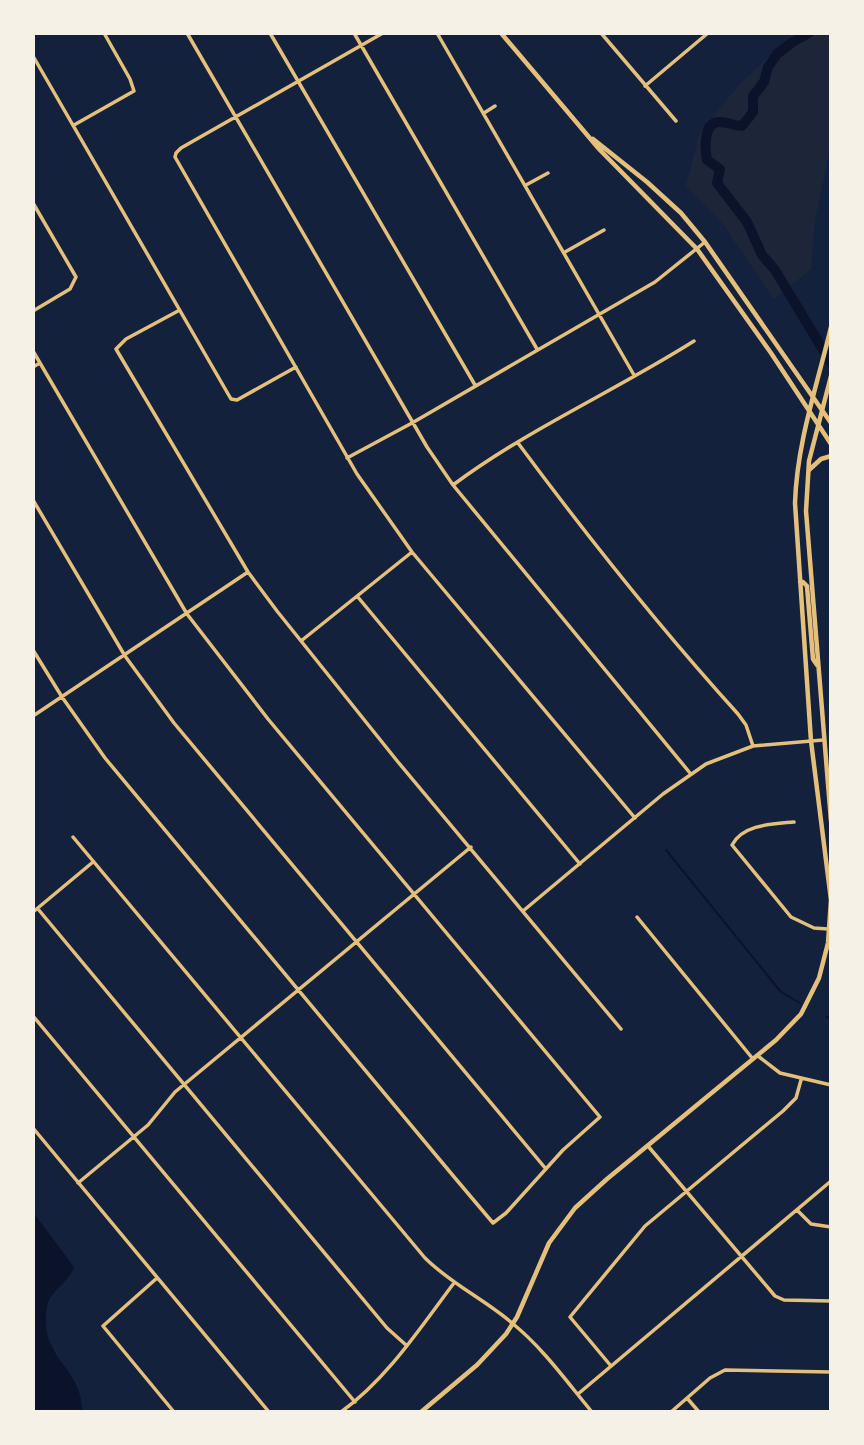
<svg xmlns="http://www.w3.org/2000/svg" width="864" height="1445" font-family="Cabin,sans-serif">
<style>
.green{fill:#1d2539}
.water{fill:#0b132b}
.lines{fill:none;stroke-linecap:round;stroke-linejoin:round}
.stream{stroke:#0b132b;stroke-width:2}
.river{stroke:#0b132b;stroke-width:10}
.minor{stroke:#e5c07b;stroke-width:3.5}
.secondary{stroke:#e5c07b;stroke-width:4.5}
</style>
<rect width="100%" height="100%" fill="#14213d"/>
<!-- green -->
<path class="green" d="M793,33H831V144L815,220L811,269L774,299L721,222L686,186L700,132L739,85Z"/>
<!-- water -->
<path class="water" d="M33,1212L74,1267C69,1283 50,1290 47,1307C38,1360 83,1366 82,1412H33Z"/>
<g class="lines">
<!-- stream -->
<path class="stream" d="M666,850L781,992L800,1003
M826,1017L831,1018"/>
<!-- river -->
<path class="river" d="M809,33L791,43L777,54L768,67L764,82L753,96V112L742,126C735,126 725,121 718,122C703,124 705,149 707,160L720,169L717,183L747,222L762,255L775,270L831,363"/>
<!-- minor -->
<path class="minor" d="M187,33L427,447L453,485L690,773
M270,33L475,385
M354,33L537,349
M383,33L181,148L176,153L175,157L357,474L412,552L635,818
M437,33L634,375
M601,33L676,121
M33,56L231,399L237,400L296,367
M645,86L708,33
M484,113L495,106
M74,125L134,91L130,79L104,33
M526,185L548,173
M33,203L76,277L70,289L33,311
M565,252L604,230
M178,311L126,339L116,349L248,572L277,611L398,762L621,1029
M33,351L187,614L268,719L600,1117L563,1150L506,1213L493,1223L455,1178L105,758L62,697L33,650
M33,367L40,363
M518,443C587,536 660,628 738,714L746,725L753,746
M347,458L412,423L655,282L705,242
M453,485C528,429 615,391 694,341
M33,500L125,656L174,723L546,1169
M357,596L580,864
M301,641L412,552
M33,716L248,572
M794,822C773,824 743,824 732,845L791,917L814,928L828,929
M73,837L425,1258C451,1284 484,1299 512,1323C543,1348 567,1382 592,1412
M38,909L387,1328L406,1345
M523,911L663,794L706,764L753,746L823,740
M33,912L93,862
M637,917L753,1059
M33,1016L355,1402
M758,1056L780,1073L831,1085
M33,1128L269,1412
M648,1146L775,1296L784,1300L831,1301
M78,1183L148,1125L175,1092L471,847
M797,1210L811,1224L831,1227
M157,1278L103,1326L174,1412
M611,1366L570,1317L645,1226L783,1111L796,1098L801,1080
M578,1394L831,1181
M687,1398L699,1412
M341,1412C387,1379 420,1328 454,1283
M671,1412L710,1378L725,1370L831,1372"/>
<!-- secondary -->
<path class="secondary" d="M501,33L599,149L697,249L771,353L831,444
M593,139L647,182L681,213L705,242L831,423
M831,376L809,461L806,511L831,821
M809,470L821,459L831,456
M800,582H803L807,586L813,659L817,665
M421,1412L477,1365L506,1334L517,1317L549,1243L575,1208L607,1179L776,1040L801,1014L819,978L828,943L831,900L811,741L795,503C797,442 817,386 831,327"/>
</g>
<!-- border -->
<rect width="864" height="1445" fill="none" stroke="#f6f1e7" stroke-width="70"/>
</svg>
